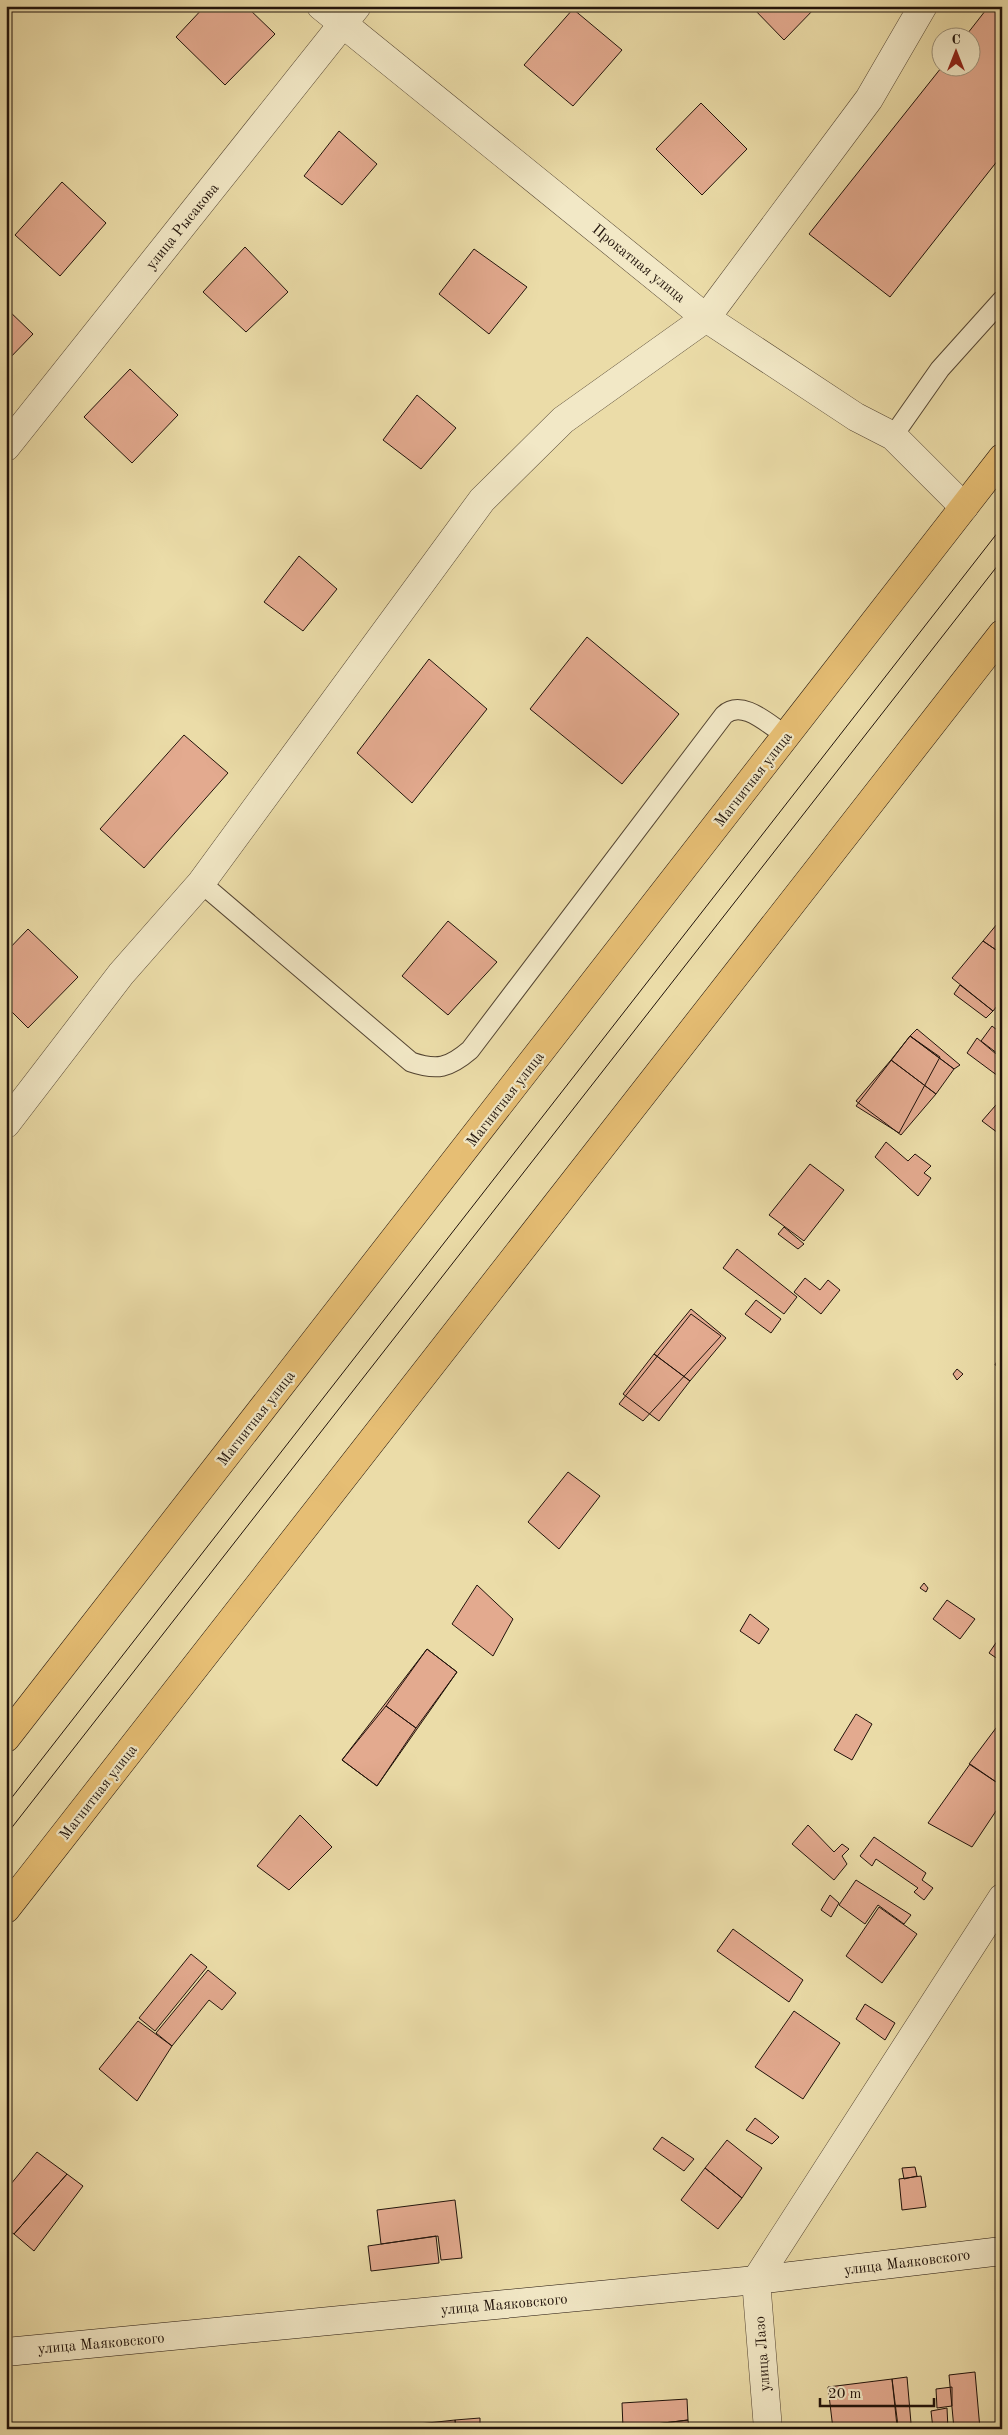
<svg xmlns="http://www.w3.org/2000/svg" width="1008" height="2435" font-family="'Old Standard TT',serif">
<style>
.building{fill:#e3aa8f;stroke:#21130b}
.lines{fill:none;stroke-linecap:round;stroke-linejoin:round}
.lane-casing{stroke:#544532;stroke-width:21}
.street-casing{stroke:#544532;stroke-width:29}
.secondary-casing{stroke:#21130b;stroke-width:29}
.primary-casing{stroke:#21130b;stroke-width:29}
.lane{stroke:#f2e8c6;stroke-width:19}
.street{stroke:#f2e8c6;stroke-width:28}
.secondary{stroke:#f2e8c6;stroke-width:28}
.primary{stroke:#e6be74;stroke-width:28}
.tram{stroke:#21130b;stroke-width:1}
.labels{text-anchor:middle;stroke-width:4.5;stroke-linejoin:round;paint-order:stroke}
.street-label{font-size:15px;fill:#21130b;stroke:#f2e8c6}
</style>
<rect width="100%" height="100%" fill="#ebdca8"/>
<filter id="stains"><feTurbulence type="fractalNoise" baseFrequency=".004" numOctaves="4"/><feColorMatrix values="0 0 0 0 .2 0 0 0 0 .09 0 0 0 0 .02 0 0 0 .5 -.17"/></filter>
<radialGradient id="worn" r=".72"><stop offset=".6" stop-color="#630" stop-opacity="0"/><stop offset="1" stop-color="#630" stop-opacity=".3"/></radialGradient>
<!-- building -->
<path class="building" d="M205,6H246L275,34L225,85L176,37Z
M447,6H457L452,11Z
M751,6H817L784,40Z
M989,6H1002V155L890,297L809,234L941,68H970V38H964Z
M573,9L622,50L573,106L524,65Z
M701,103L747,149L702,195L656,149Z
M339,131L377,164L342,205L304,176Z
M62,182L106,223L60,276L15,235Z
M245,247L288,292L246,332L203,292Z
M474,249L527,287L489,334L439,294Z
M6,308L33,334L6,362Z
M130,369L178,415L132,463L84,417Z
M417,395L456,428L421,469L383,440Z
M299,556L337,589L303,631L264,602Z
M587,637L679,714L622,784L530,709Z
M429,659L487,709L412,803L357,753Z
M184,735L228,773L144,868L100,829Z
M1002,918V954L983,941Z
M448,921L497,962L448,1015L402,976Z
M28,929L78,977L28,1028L6,1006V952Z
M983,941L1002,954V1000L993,1011L952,978Z
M960,985L993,1011L986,1018L954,994Z
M992,1026L1002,1034V1057L981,1041Z
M917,1029L960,1065L954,1069L910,1036Z
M910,1036L940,1057L899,1133L856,1106Z
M910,1036L954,1069L936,1094L891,1060Z
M977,1038L1002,1059V1079L967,1053Z
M891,1060L936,1094L901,1135L856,1101Z
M1002,1098V1136L982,1121Z
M886,1142L908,1161L915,1154L931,1166L924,1173L931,1178L918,1196L875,1157Z
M810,1164L844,1190L804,1241L769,1215Z
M784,1227L804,1244L798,1249L778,1234Z
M737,1249L797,1297L784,1314L723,1268Z
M805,1278L820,1290L828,1280L840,1290L821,1314L794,1292Z
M756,1300L781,1319L771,1333L745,1314Z
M691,1309L726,1338L690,1381L654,1354Z
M691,1314L721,1336L643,1421L619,1404Z
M654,1354L690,1381L659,1421L623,1394Z
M999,1357L1002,1358V1367L995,1365Z
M957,1369L963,1374L957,1380L953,1374Z
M568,1472L600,1496L559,1549L528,1522Z
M924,1583L928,1588L926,1592L920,1588Z
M477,1585L513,1619L493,1656L452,1624Z
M947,1600L975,1619L960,1639L933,1619Z
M750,1614L769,1629L759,1644L740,1631Z
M1002,1634V1662L989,1653Z
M427,1649L457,1672L416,1728L386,1706Z
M427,1649L457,1672L377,1786L342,1760Z
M386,1706L416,1728L377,1786L342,1760Z
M856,1714L872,1724L852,1760L834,1750Z
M1002,1720V1786L969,1764Z
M970,1764L1002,1786V1802L972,1847L928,1823Z
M300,1815L332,1847L289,1890L257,1866Z
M808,1825L834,1852L842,1844L849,1849L842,1856L847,1864L834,1880L792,1844Z
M874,1837L926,1873L922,1880L933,1888L924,1900L914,1892L918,1888L876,1859L872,1866L860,1856Z
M856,1880L911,1915L904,1924L878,1905L865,1924L839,1905Z
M830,1895L839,1903L831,1917L821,1910Z
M879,1907L917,1934L882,1983L846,1956Z
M733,1929L803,1980L789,2002L717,1951Z
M191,1954L207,1967L155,2031L139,2018Z
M208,1970L236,1993L222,2010L209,2000L172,2046L156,2033Z
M865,2004L895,2023L885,2040L856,2019Z
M794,2011L840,2043L803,2099L755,2067Z
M138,2021L172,2046L137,2101L99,2069Z
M755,2118L779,2137L772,2144L746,2130Z
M662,2137L694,2159L684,2171L653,2149Z
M727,2140L762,2168L742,2198L705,2168Z
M37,2152L67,2174L14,2234L6,2229V2190Z
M915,2167L917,2176L904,2179L902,2168Z
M705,2168L742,2198L718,2229L681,2200Z
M67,2174L83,2186L34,2251L14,2234Z
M921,2176L926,2207L902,2210L899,2179Z
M455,2200L462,2258L441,2260L438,2236L381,2244L377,2210Z
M436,2236L439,2263L371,2271L368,2246Z
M1002,2369V2411L998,2370Z
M975,2372L980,2429H954L949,2375Z
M907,2377L911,2423L898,2426L892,2379Z
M892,2379L897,2426L867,2429H833L828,2387Z
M952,2387V2406L937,2408L936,2389Z
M687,2399L688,2420L623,2428L622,2403Z
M947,2408L948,2429H933L931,2411Z
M480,2418V2429H456L455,2420Z
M455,2420L456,2429H400V2426Z
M688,2420L689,2429L623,2428Z"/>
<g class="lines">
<!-- lane casing -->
<g class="lane-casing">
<path id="lane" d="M893,436L940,369L1002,300
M201,883L411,1062C437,1071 449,1068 470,1050L724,715C743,698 770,726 787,736"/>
</g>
<!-- street casing -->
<g class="street-casing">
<path id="street" d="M321,6L706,318L856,417L893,436L964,507
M6,447L357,6
M6,1124L121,974L201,883L482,500L563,420L706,318L869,99L923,6
M768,2429L756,2280L1002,1898"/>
</g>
<!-- secondary casing -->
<g class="secondary-casing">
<path id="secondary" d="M6,2352L756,2280L1002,2251"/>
</g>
<!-- primary casing -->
<g class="primary-casing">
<path id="primary" d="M6,1738L1002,458
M6,1909L1002,634"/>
</g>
<!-- lane -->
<use href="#lane" class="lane"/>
<!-- street -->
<use href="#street" class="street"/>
<!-- secondary -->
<use href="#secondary" class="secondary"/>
<!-- primary -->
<use href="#primary" class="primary"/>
<!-- tram -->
<path class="tram" d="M6,1805L1002,527
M6,1835L1002,560"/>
</g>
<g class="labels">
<!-- street labels -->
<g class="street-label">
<text transform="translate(182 226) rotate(-51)" y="5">улица Рысакова</text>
<text transform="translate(639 263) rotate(39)" y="5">Прокатная улица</text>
<text transform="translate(753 779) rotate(-52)" y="5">Магнитная улица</text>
<text transform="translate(505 1099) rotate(-52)" y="5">Магнитная улица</text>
<text transform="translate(256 1418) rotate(-52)" y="5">Магнитная улица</text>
<text transform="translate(98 1792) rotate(-52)" y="5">Магнитная улица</text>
<text transform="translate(907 2262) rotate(-7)" y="5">улица Маяковского</text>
<text transform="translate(504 2304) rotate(-5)" y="5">улица Маяковского</text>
<text transform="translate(101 2343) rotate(-5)" y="5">улица Маяковского</text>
<text transform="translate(762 2354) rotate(-94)" y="5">улица Лазо</text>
</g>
</g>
<!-- margin -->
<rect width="1008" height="2435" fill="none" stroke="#ebdca8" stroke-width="25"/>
<rect x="8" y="8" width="993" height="2420" fill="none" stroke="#21130b" stroke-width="2.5"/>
<rect x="12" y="12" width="983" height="2410" fill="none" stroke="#21130b"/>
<!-- north arrow -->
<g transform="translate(956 52)"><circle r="24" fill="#f2e8c6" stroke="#9e937b"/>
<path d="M0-4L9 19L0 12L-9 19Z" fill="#8f2418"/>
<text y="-8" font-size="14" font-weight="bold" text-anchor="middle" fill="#21130b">С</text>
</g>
<!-- scale -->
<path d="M820 2398v8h114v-8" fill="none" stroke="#21130b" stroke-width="2.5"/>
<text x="828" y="2398" font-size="15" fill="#21130b" stroke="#f2e8c6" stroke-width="4" paint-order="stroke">20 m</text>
<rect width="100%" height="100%" filter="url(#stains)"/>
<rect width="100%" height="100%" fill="url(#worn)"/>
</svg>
